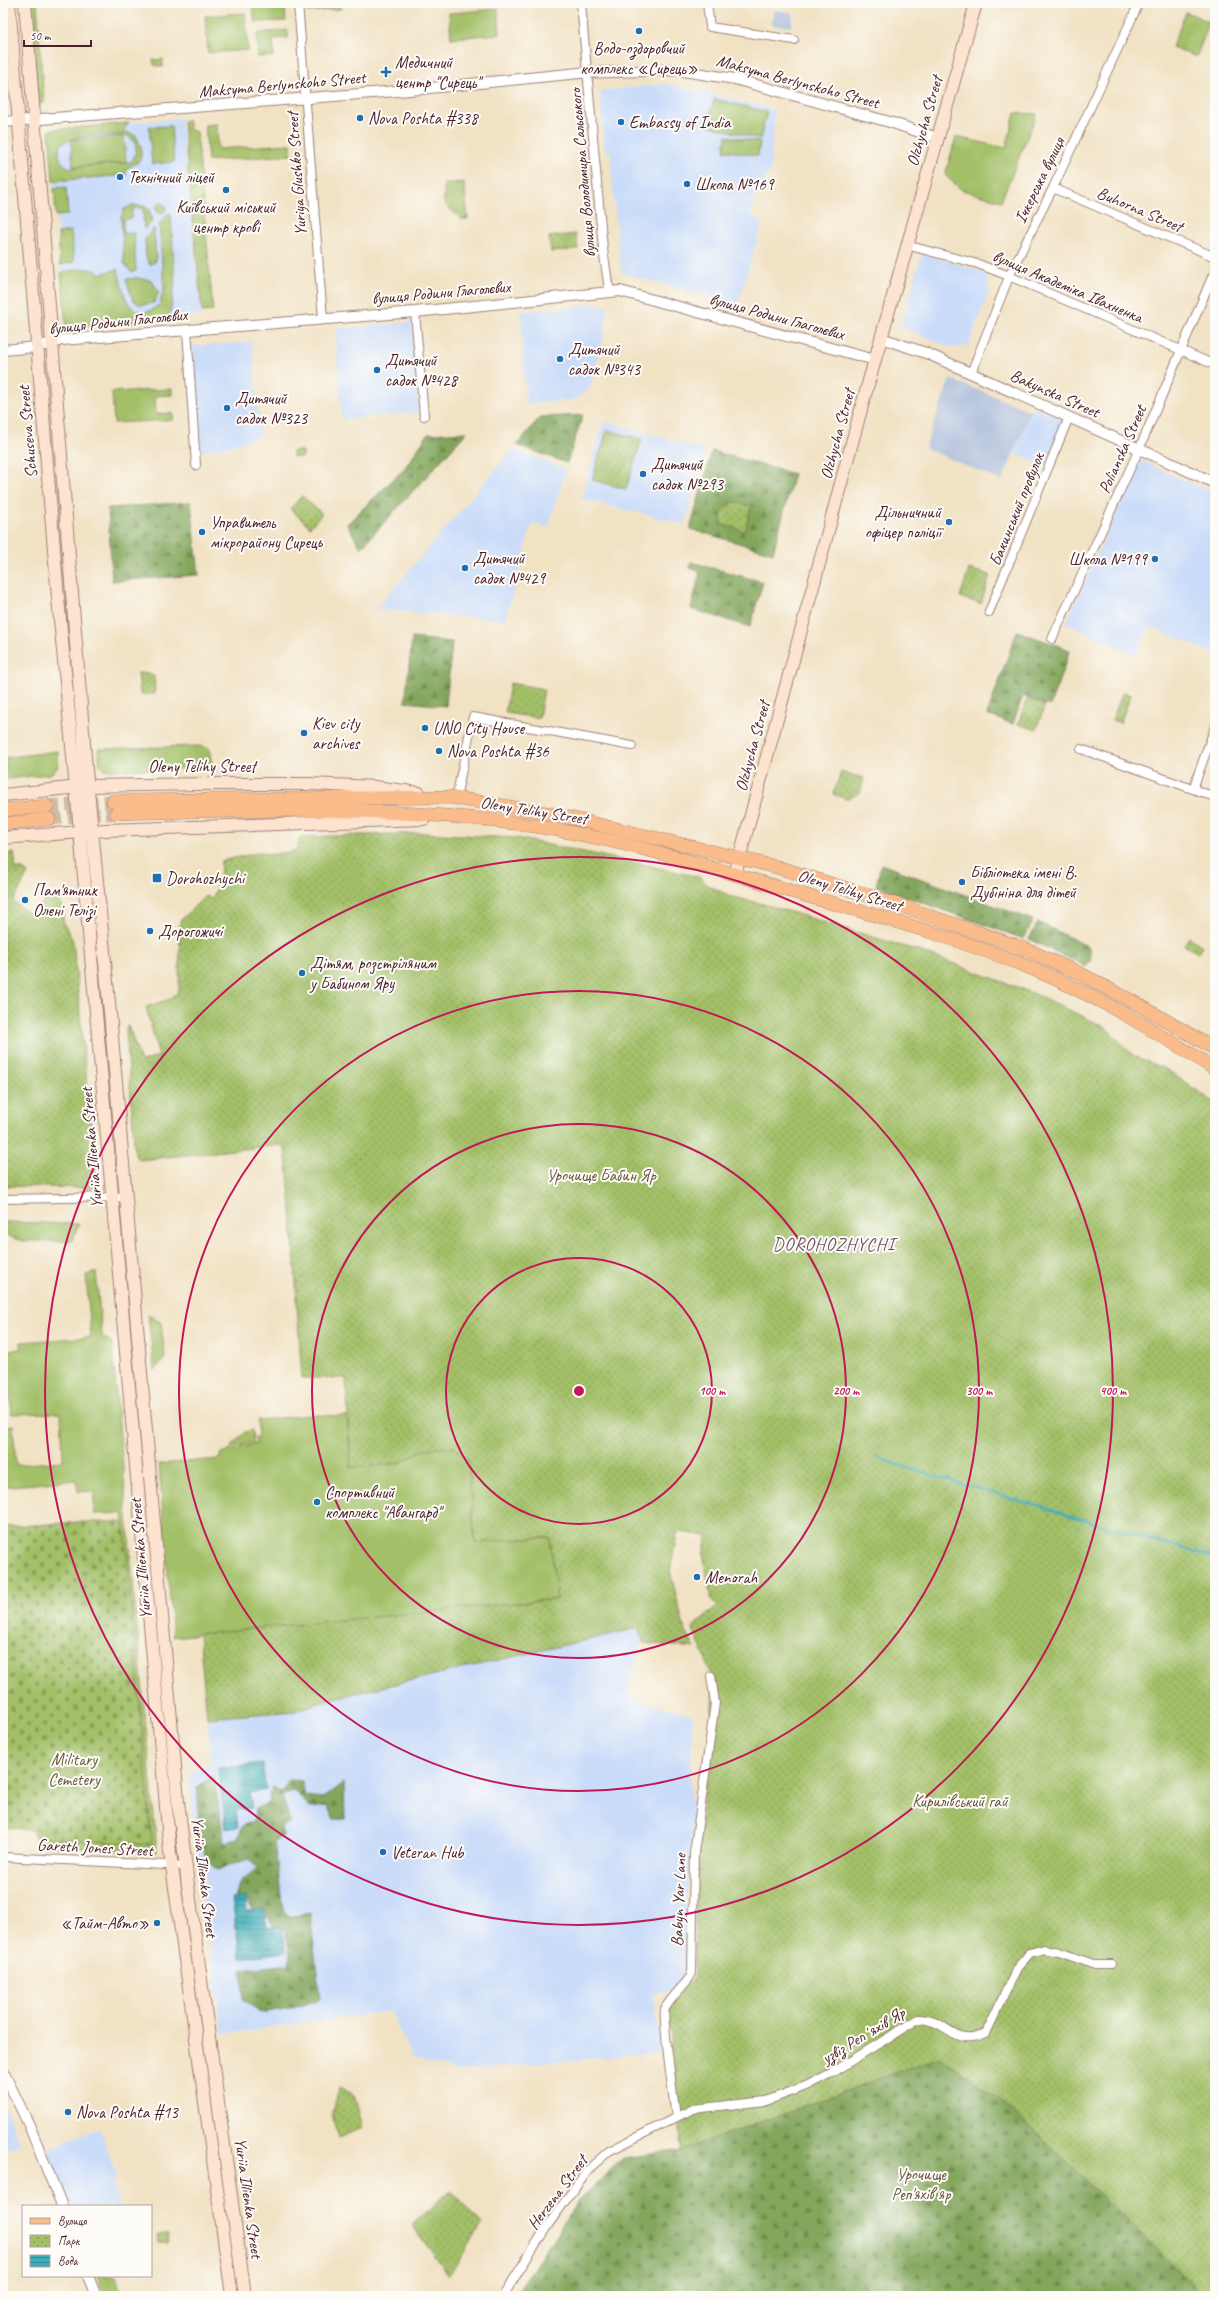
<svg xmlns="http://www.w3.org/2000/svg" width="1218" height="2299" font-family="Caveat,sans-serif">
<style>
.built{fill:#cadcf9}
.industrial{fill:#b7c5de}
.grass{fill:#a3c067;stroke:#767049;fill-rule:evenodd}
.forest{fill:url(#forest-firs);stroke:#666244}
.cemetery{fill:url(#cemetery-stones);stroke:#767049}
.park{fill:url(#park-dots);stroke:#767049}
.water{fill:url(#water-rules);stroke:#446672}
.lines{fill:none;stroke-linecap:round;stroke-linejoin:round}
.stream{stroke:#3dadb8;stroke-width:2.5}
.primary-tunnel{stroke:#d0bba5;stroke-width:13;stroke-dasharray:13 6;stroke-linecap:butt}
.minor-casing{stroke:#9e8078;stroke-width:10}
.tertiary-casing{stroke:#9e8078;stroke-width:12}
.secondary-casing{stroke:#9e8078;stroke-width:14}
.primary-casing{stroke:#9e8078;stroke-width:14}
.minor{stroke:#fff;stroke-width:8}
.tertiary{stroke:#fff;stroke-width:10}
.secondary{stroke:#fde4d1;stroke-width:12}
.primary{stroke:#fabc8b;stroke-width:13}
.ring{fill:none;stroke:#c2185b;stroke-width:2}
.poi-dot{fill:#1f6fb2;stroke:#fdfcf7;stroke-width:1.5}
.labels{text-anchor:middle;stroke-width:4;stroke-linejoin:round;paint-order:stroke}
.poi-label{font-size:17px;fill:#4a1f2b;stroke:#fdfcf7;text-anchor:start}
.street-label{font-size:17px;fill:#4a1f2b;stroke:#fdfcf7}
.park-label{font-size:17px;fill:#695740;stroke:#fdfcf7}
.neighbourhood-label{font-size:18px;letter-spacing:1px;fill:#6f4e6d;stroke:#fdfcf7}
.centre{fill:#c2185b;stroke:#fdfcf7;stroke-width:2}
.ring-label{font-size:12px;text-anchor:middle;font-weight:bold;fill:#c2185b;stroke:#fdfcf7;stroke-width:4;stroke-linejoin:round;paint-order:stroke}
</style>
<defs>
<pattern id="forest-firs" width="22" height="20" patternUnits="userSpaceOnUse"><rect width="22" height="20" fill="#82a65c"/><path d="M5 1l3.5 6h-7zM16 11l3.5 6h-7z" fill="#6c874c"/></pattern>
<pattern id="cemetery-stones" width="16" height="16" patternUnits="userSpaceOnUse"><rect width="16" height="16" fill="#a3c067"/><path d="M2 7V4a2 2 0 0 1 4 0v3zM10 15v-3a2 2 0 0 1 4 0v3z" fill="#879b55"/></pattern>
<pattern id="park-dots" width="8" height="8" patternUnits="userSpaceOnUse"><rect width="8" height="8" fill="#a3c067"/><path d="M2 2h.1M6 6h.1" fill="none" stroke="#879b55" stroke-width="1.8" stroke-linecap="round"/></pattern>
<pattern id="water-rules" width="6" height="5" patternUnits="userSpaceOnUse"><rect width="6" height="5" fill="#3dadb8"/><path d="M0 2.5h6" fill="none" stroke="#358c96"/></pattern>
</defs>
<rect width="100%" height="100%" fill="#fdfcf7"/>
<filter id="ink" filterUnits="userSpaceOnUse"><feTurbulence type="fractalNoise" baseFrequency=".025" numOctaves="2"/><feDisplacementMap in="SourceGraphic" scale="8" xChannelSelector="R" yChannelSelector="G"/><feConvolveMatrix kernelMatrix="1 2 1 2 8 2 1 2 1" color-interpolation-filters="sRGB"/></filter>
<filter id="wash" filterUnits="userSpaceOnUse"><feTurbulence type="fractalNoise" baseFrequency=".012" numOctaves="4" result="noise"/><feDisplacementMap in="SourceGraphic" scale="16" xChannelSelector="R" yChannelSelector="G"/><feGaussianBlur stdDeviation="0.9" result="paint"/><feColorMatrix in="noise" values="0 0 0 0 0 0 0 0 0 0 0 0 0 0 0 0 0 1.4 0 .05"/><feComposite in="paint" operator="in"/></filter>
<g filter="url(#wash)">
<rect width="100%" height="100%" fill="#f1e2c4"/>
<!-- built -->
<path class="built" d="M666,84L775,110L770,171L754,196L751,215L762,223L738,304L624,274L621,271L611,169V152H605L600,91Z
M181,118L201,315L66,325L49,130Z
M922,253L985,273L990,289L968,346L952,348L901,327Z
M601,304L607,307L605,329L589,389L574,400L526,404L521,312Z
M412,322L419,412L342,419L335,329Z
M252,342L260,436L224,447L201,451L192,346Z
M1037,408L1065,420L1047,466L1014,453L1031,411Z
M604,421L705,450L685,524L581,499Z
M513,449L566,469L548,527L532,524L505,620L376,609Z
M1140,460L1215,494V654L1149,626L1136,655L1066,623Z
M639,1628L643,1643L630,1675L628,1694L634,1699L693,1715L690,1784L692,1809H695L686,1901V1977L672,1991L654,1994L661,2052L455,2071L412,2057L390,2011L223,2034L201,1886L206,1884L203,1865H198L189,1774L211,1763L207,1718L295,1711L334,1698Z
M3,2100L20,2144L3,2150Z
M100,2128L117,2179L112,2182L120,2206H66L44,2150Z"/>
<!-- industrial -->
<path class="industrial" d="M774,10L793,13L791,27L772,25Z
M950,379L1031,411L1002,481L925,448Z"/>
<!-- grass -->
<path class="grass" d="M30,3H37L44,103L38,104Z
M252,3H270V8L285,7L286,21L255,22Z
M308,3H339L341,9L308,12Z
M498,9L500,34L451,38L449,13Z
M1186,12L1210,22L1196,57L1172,47Z
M245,13L248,50L208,53L205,16Z
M288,30V38L273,39L274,56L258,57L257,35L259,33Z
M714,99L767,112L760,139L707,125Z
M1015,113L1037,114L1001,201L962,190L945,175L956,137L1006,148Z
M188,120L190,130L197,132L213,311L202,312L183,121Z
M129,123L123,130L136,136L141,146V157L138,162L126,169V175L53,181L49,130ZM125,135C137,139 140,153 130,162L71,168C59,165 54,150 65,142C75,135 112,135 125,135Z
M217,124L218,149L291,144V155L208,161L205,125Z
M171,126L174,162L152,164L149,127Z
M124,136L126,163L73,167L71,140Z
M726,136L760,142L758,156L724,150Z
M66,187L68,215L56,216L54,188Z
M156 208a5 5 0 1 1 10 0a5 5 0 1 1-10 0Z
M133,205L144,206L149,209L152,222L144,229L143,208L132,209V218L123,220L124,234L134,233L136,271L131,272L124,263L121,219L124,209Z
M169,213L171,216L175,284L169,319L85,327L82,324L66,325L61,273C74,270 91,264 100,274L118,269C123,291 129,329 160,304L164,288L159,224Z
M154,228L156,257L155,262L150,265L146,257L145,239Z
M71,231L74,262L60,265L58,233Z
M137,278L151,280L159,292L154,303L140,305L133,300L126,279Z
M172,389V395L155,396L156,414L173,413V420L114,423L112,392Z
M293,451H303V457H293Z
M200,746L209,749L213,768L106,770L100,765L98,749Z
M58,751C58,762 60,769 50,774L7,779L4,758Z
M3,1222L79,1224L72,1241H22L3,1234Z
M96,1272L102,1336L111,1342L112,1345L157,1852H151L37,1845L36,1837L152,1845L123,1513L94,1514V1491L78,1492L76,1480L3,1487V1426L13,1425L16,1465L63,1461L61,1413L12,1414L5,1351L20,1349L21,1342L91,1337L86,1275Z
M148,1314L161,1323L165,1358L154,1371Z
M312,1415L347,1416L351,1468L399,1463L425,1449L453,1447L468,1460L475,1543L550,1537L557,1599L173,1637L159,1464L219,1459L221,1453L256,1444L255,1437H258V1420Z
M252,1430L253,1443L230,1448L245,1432Z
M97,2276H116L122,2296H104Z"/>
<!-- forest -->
<path class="forest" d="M583,415L567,463L517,445L540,417Z
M467,432L361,548L347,524L404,469L428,434Z
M712,451L794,474L773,553L690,529Z
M191,502L199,575L112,581L108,508Z
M691,562L763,582L750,627L691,609L700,572L689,568Z
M1017,631L1070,650L1050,706L1023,696L1013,724L987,715Z
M412,638L452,642L446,706L405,702Z
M881,864L1033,920L1024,939L876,886Z
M1038,922L1089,947L1091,959L1086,967L1029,939Z
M214,1776L224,1842L238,1839L242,1826L254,1820L256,1808L269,1803L272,1787L283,1792L289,1780L302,1781L305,1796L323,1798L344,1782L345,1819H334L327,1806L310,1808L294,1790L282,1796L291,1823L282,1827L283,1836L274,1841L283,1910L288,1917L310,1913L320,1999L297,2007L260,2013L244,2000L241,1970L289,1964L290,1955L285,1929L274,1927L267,1915L254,1911L247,1900L235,1899L239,1883L257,1868L248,1859L217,1870C192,1848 201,1817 197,1787Z
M939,2057L992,2093L1050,2146L1191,2282L1202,2296H515L578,2201L623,2158L682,2150Z"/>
<!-- cemetery -->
<path class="cemetery" d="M80,1522H124L152,1845L36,1837L31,1830L8,1827L3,1831V1527Z"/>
<!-- park -->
<path class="park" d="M163,59V67L154,65L153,60Z
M464,182L468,219H461L444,203V184Z
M576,234L578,249L551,252L549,237Z
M607,430L642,439L626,489L592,480Z
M302,496L322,514L310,527L290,509Z
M734,502L751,506L745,531L720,524L724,508Z
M969,569L990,575L981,604L960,597Z
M138,673H149L154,676L155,694H140Z
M510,683L544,689L539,718L505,713Z
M1123,692L1131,695L1120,723L1112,720Z
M1027,699L1045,705L1036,730L1018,724Z
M841,772L864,778L860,793L847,799L833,794Z
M423,833L516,838L642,864L699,877L709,886L733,897L771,906L922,952L1038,995L1105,1027L1134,1056L1166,1069L1215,1103V2296H1202L1191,2282L1050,2146L992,2093L939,2057L682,2150L668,2010L679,1991L694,1978L697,1854L711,1729L713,1677L693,1629L697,1623L717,1606L711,1598L703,1555L707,1536L679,1532L677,1534L670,1571L685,1631L695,1648L643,1643L639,1628L334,1698L295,1711L207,1718L199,1634L557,1599L550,1537L475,1543L468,1460L453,1447L425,1449L399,1463L351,1468L346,1378H302C296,1301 294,1224 285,1148L281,1145L140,1160L135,1156L126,1030L128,1025L141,1062L159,1056L146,1007L170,999L179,991L180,921L205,896L212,899L220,879L221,861L262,852L270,855L294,851L298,846L300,837Z
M14,853L16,869H23L28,873L13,902L30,914L51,895L60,897L64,924L73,941L96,1178L97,1186L94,1188L3,1186V854Z
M1189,937L1202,946L1198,953L1184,945Z
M339,2087L354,2095L363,2127L338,2137L332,2116Z
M451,2190L482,2224L449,2276L412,2225Z
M168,2234V2243H158L157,2235Z"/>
<!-- water -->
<path class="water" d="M262,1763L266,1790L250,1793L252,1808L236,1810L238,1827L226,1829L218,1768Z
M246,1897L247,1911L264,1909L267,1927L282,1925L286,1952L240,1958L232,1899Z"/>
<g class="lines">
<!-- stream -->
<path class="stream" d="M877,1456L891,1463L1215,1558"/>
</g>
</g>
<g filter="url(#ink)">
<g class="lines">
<!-- primary-tunnel -->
<path class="primary-tunnel" d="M47,806L113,801
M49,819L116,813"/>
<!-- minor casing -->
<g class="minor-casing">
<path id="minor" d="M298,3L323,319
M581,3L603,249L608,283L611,292
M707,3L710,27L794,40
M1053,188L1215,257
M906,245L978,264L1009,276L1215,365
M415,312L424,416
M187,330L196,465
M971,373L1011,272L1053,188L1139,3
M989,612L1069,417
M1052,639L1141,445L1215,270
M1081,749L1215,797
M1193,789L1215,727
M456,798L473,717L632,746
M3,1199L125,1197
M3,1857L185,1866
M676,2117C674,2103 662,2015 665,2009C670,1997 690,1981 692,1973L694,1853L715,1703L711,1676
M503,2296L546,2228L578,2183L592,2166L609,2151L693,2109L766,2101L806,2086L833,2072L918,2019C949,2019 952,2048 986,2033L1017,1968L1030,1953L1044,1949L1059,1952L1093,1964H1111"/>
</g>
<!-- tertiary casing -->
<g class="tertiary-casing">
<path id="tertiary" d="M3,122L410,90L579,73L676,70L735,79L893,123L937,138
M881,338L926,353L1215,483
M3,350L37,347L62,340L415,312L620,291L875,360
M3,2071L29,2125L62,2206
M88,2276L96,2296"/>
</g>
<!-- secondary casing -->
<g class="secondary-casing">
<path id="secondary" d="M9,3L58,598L80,831L170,1852L232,2296
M25,3L86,769L110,1013L178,1801L188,1886L245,2296
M3,795L88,786L205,784H310L375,787L419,793
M3,838L106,830L424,819
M735,874L863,402L976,3"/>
</g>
<!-- primary casing -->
<g class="primary-casing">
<path id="primary" d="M113,801L450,797L558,815L777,867L898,905L1023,948L1081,974L1141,1006L1215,1049
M3,810L47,806
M116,813C243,810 369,806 496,821C595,832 692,861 787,890C869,914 954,936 1033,969C1097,996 1157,1032 1215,1069
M3,824L49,819"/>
</g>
<!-- minor -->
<use href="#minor" class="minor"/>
<!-- tertiary -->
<use href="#tertiary" class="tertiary"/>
<!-- secondary -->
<use href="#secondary" class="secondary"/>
<!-- primary -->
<use href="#primary" class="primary"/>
</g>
</g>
<!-- distance rings -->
<g class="ring">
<circle cx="579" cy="1391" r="133"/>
<circle cx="579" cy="1391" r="267"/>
<circle cx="579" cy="1391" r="400"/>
<circle cx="579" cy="1391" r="534"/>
</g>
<!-- markers -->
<g class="poi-dot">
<circle cx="639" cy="31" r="4"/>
<path d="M384 66h4v4h4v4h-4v4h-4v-4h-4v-4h4z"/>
<circle cx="360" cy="118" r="4"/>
<circle cx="621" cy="122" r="4"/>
<circle cx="120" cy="177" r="4"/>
<circle cx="687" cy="184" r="4"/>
<circle cx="226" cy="190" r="4"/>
<circle cx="560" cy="359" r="4"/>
<circle cx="377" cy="370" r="4"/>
<circle cx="227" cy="408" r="4"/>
<circle cx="643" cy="474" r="4"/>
<circle cx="949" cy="522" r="4"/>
<circle cx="202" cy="532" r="4"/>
<circle cx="1155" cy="559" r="4"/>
<circle cx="465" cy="568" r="4"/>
<circle cx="425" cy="728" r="4"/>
<circle cx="304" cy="733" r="4"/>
<circle cx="439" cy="751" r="4"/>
<rect x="152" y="873" width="10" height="10" rx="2"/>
<circle cx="962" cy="882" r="4"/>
<circle cx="25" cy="900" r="4"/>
<circle cx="150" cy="931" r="4"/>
<circle cx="302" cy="973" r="4"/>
<circle cx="317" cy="1502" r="4"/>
<circle cx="697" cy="1577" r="4"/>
<circle cx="383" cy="1852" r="4"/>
<circle cx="157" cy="1923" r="4"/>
<circle cx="68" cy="2112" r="4"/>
</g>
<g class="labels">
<!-- poi labels -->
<g class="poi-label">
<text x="639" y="54" text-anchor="middle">Водо-оздоровчий<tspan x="639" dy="20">комплекс «Сирець»</tspan></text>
<text x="395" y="68">Медичний<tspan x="395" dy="20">центр "Сирець"</tspan></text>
<text x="368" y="124">Nova Poshta #338</text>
<text x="629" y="128">Embassy of India</text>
<text x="128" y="183">Технічний ліцей</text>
<text x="695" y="190">Школа №169</text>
<text x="226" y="213" text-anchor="middle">Київський міський<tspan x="226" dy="20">центр крові</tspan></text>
<text x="568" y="355">Дитячий<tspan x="568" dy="20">садок №343</tspan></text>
<text x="385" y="366">Дитячий<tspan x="385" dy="20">садок №428</tspan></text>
<text x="235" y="404">Дитячий<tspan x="235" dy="20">садок №323</tspan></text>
<text x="651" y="470">Дитячий<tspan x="651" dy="20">садок №293</tspan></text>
<text x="941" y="518" text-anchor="end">Дільничний<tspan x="941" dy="20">офіцер поліції</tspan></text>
<text x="210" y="528">Управитель<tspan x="210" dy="20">мікрорайону Сирець</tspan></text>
<text x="473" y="564">Дитячий<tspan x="473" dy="20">садок №429</tspan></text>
<text x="1147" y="565" text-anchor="end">Школа №199</text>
<text x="312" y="729">Kiev city<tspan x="312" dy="20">archives</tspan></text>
<text x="433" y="734">UNO City House</text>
<text x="447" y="757">Nova Poshta #36</text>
<text x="970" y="878">Бібліотека імені В.<tspan x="970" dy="20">Дубініна для дітей</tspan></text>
<text x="166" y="884">Dorohozhychi</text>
<text x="33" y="896">Пам'ятник<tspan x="33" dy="20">Олені Телізі</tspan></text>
<text x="158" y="937">Дорогожичі</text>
<text x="310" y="969">Дітям, розстріляним<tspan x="310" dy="20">у Бабином Яру</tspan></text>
<text x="325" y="1498">Спортивний<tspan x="325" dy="20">комплекс "Авангард"</tspan></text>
<text x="705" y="1583">Menorah</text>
<text x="391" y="1858">Veteran Hub</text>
<text x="149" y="1929" text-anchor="end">«Тайм-Авто»</text>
<text x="76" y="2118">Nova Poshta #13</text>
</g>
<!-- street labels -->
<g class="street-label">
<text transform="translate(798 81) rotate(15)" y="6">Maksyma Berlynskoho Street</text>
<text transform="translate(282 84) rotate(-5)" y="6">Maksyma Berlynskoho Street</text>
<text transform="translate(924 121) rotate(-74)" y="6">Olzhycha Street</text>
<text transform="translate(582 173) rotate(-95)" y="6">вулиця Володимира Сальського</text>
<text transform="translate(296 174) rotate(-94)" y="6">Yuriya Glushko Street</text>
<text transform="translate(1039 180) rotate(-64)" y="6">Ічкерська вулиця</text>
<text transform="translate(1140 209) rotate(23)" y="6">Buhorna Street</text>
<text transform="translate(1068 286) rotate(23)" y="6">вулиця Академіка Івахненка</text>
<text transform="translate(441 292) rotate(-5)" y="6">вулиця Родини Глаголєвих</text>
<text transform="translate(777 316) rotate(15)" y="6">вулиця Родини Глаголєвих</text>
<text transform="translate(118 321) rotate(-6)" y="6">вулиця Родини Глаголєвих</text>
<text transform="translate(1055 393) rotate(24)" y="6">Bakynska Street</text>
<text transform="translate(27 432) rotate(-95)" y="6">Schuseva Street</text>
<text transform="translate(837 434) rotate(-75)" y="6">Olzhycha Street</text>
<text transform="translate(1122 449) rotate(-66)" y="6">Polianska Street</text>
<text transform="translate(1016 509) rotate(-68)" y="6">Бакинський провулок</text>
<text transform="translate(752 746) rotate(-75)" y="6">Olzhycha Street</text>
<text x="202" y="772">Oleny Telihy Street</text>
<text transform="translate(534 810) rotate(9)" y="6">Oleny Telihy Street</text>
<text transform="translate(850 890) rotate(17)" y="6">Oleny Telihy Street</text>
<text transform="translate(91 1148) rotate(-95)" y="6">Yuriia Illienka Street</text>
<text transform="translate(140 1559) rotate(-95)" y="6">Yuriia Illienka Street</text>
<text transform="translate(95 1847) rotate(3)" y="6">Gareth Jones Street</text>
<text transform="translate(205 1877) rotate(83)" y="6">Yuriia Illienka Street</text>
<text transform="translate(678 1900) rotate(-88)" y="6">Babyn Yar Lane</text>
<text transform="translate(863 2035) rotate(-31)" y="6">узвіз Репʼяхів Яр</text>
<text transform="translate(557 2192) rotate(-53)" y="6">Herzena Street</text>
<text transform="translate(249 2198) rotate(82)" y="6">Yuriia Illienka Street</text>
</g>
<!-- park labels -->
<g class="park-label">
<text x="601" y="1181">Урочище Бабин Яр</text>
<text x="74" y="1765">Military<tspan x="74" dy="20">Cemetery</tspan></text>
<text x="960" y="1807">Кирилівський гай</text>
<text x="921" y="2180">Урочище<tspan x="921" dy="20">Реп'яхів яр</tspan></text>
</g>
<!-- neighbourhood labels -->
<g class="neighbourhood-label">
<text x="834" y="1250">DOROHOZHYCHI</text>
</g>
</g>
<circle cx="579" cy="1391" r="6" class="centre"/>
<g class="ring-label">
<text x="712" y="1395">100 m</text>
<text x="846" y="1395">200 m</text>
<text x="979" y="1395">300 m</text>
<text x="1113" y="1395">400 m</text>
</g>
<!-- margin -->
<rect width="1218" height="2299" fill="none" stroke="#fdfcf7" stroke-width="16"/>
<!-- legend -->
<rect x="22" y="2205" width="130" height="72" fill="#fdfcf7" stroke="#b5a4a5"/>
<rect x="30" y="2218" width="20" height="6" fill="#fabc8b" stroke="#b5a4a5"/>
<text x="58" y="2225" font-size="12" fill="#4a1f2b">Вулиця</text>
<rect x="30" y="2235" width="20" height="12" fill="url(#park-dots)" stroke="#b5a4a5"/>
<text x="58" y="2245" font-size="12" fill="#4a1f2b">Парк</text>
<rect x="30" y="2255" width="20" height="12" fill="url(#water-rules)" stroke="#b5a4a5"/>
<text x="58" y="2265" font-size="12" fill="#4a1f2b">Вода</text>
<!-- scale -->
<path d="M24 40v6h67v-6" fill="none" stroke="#4a1f2b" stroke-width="2"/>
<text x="30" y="40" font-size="12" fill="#4a1f2b" stroke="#fdfcf7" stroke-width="3" paint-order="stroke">50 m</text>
</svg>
